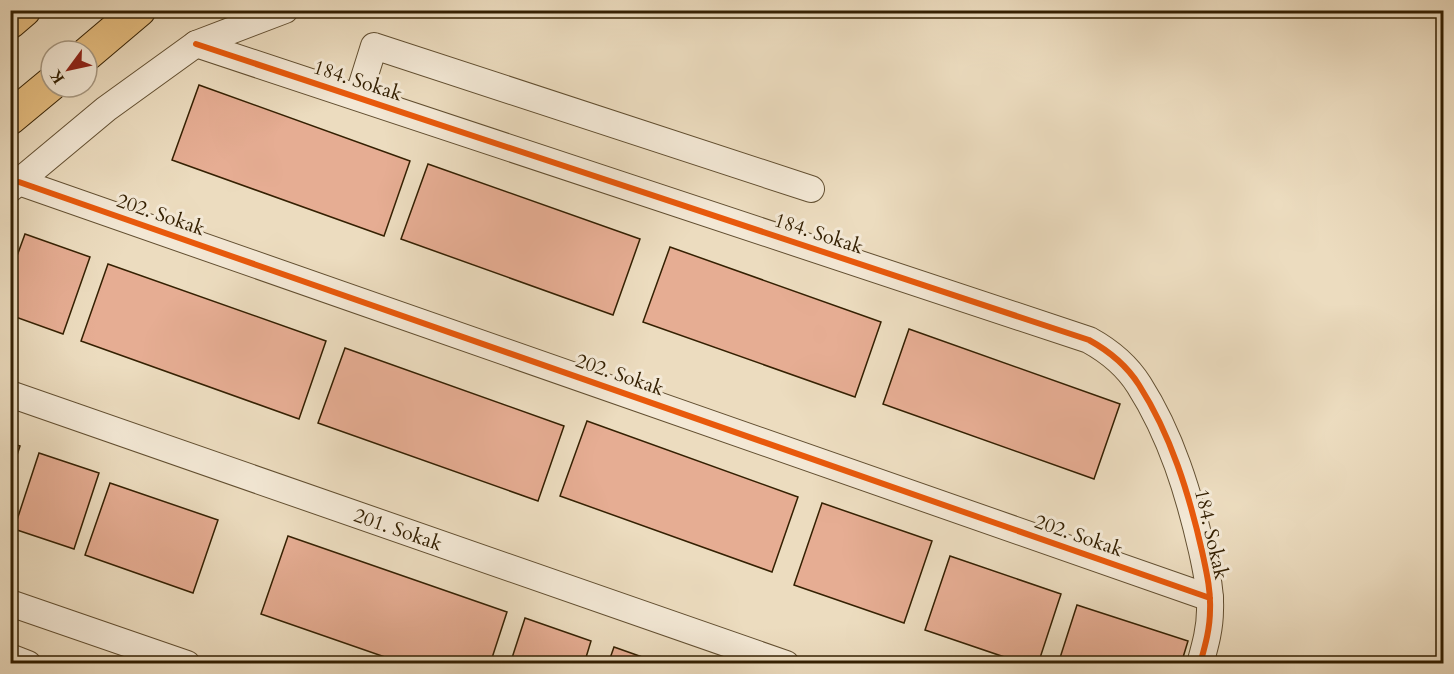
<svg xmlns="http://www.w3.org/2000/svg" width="1454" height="674" font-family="Cardo,serif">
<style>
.building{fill:#e6ad93;stroke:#342002;stroke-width:1.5}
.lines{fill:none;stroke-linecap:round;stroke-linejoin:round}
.minor-casing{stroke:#624f31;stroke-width:28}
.trunk-casing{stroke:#342002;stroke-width:35}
.minor{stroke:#f3e8d5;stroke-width:26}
.trunk{stroke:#e6be80;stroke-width:33}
.cycleway-casing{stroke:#f3e8d5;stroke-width:10}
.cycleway{stroke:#e8590c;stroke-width:6}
.labels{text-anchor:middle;stroke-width:6;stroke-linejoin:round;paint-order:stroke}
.street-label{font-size:20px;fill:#342002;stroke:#f3e8d5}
</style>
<rect width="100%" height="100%" fill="#ecdcbf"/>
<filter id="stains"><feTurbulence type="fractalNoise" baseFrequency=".00333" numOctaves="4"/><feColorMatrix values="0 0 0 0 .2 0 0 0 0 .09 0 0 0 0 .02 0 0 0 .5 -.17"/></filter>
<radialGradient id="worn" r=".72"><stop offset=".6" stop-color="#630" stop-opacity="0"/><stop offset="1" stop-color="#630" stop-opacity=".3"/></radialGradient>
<!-- building -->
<path class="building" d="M199,85L410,161L384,236L172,160Z
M428,164L640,239L613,315L401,239Z
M25,234L90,257L63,334L10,315V275Z
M670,247L881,322L855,397L643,322Z
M108,264L326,341L299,419L81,341Z
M909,329L1120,404L1094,479L883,404Z
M345,348L564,426L538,501L318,423Z
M587,421L798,497L772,572L560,496Z
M10,443L20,446L10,476Z
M39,453L99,473L74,549L14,529Z
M110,483L218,520L193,593L85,555Z
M822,503L932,541L904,623L794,585Z
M288,536L507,612L490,664H405L261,614Z
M950,556L1061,594L1038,664H1025L925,630Z
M1077,605L1188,641L1181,664H1058Z
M525,618L591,641L584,664H510Z
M614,647L662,664H608Z"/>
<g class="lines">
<!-- minor casing -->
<g class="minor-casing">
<g id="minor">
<path d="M196,44L1089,340C1109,351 1127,366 1139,385C1171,435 1189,494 1202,551C1206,570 1211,590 1210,610C1210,629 1205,646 1200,664"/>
<path d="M358,97L374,46L811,189"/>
<path d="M19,182L1210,598"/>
<path d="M10,189L106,109L196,44L285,10"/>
<path id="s1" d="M10,394L786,664"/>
<path d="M10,603L187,664"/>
<path d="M10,657L28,664"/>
</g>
</g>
<!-- trunk casing -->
<g class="trunk-casing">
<path id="trunk" d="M10,22L24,10
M87,54L139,10
M10,118L51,84"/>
</g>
<!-- minor -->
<use href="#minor" class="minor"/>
<!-- trunk -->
<use href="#trunk" class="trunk"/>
<!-- cycleway casing -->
<g class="cycleway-casing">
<path id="cycleway" d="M196,44L1089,340C1109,351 1127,366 1139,385C1171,435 1189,494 1202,551C1206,570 1211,590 1210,610C1210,629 1205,646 1200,664
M19,182L1210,598"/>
</g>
<!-- cycleway -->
<use href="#cycleway" class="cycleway"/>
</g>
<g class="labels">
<!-- street labels -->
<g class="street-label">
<text transform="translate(358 80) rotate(18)" y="7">184. Sokak</text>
<text transform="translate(161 214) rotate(19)" y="7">202. Sokak</text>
<text transform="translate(819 233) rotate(18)" y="7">184. Sokak</text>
<text transform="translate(620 374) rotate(19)" y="7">202. Sokak</text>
<text dy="7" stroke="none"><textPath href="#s1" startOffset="411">201. Sokak</textPath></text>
<text transform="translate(1212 534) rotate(77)" y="7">184. Sokak</text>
<text transform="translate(1079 535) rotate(19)" y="7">202. Sokak</text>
</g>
</g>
<!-- margin -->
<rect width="1454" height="674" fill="none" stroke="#ecdcbf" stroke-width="36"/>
<rect x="12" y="12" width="1430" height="650" fill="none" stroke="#342002" stroke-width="3"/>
<rect x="18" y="18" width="1418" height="638" fill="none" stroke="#342002" stroke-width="1.5"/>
<!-- north arrow -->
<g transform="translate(69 69) rotate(237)"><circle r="28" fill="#f3e8d5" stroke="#a79881" stroke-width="1.5"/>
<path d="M0-4.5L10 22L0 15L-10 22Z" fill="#8f2418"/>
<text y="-9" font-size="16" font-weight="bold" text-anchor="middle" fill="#342002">K</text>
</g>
<rect width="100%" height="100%" filter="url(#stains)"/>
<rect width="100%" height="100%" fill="url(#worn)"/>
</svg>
